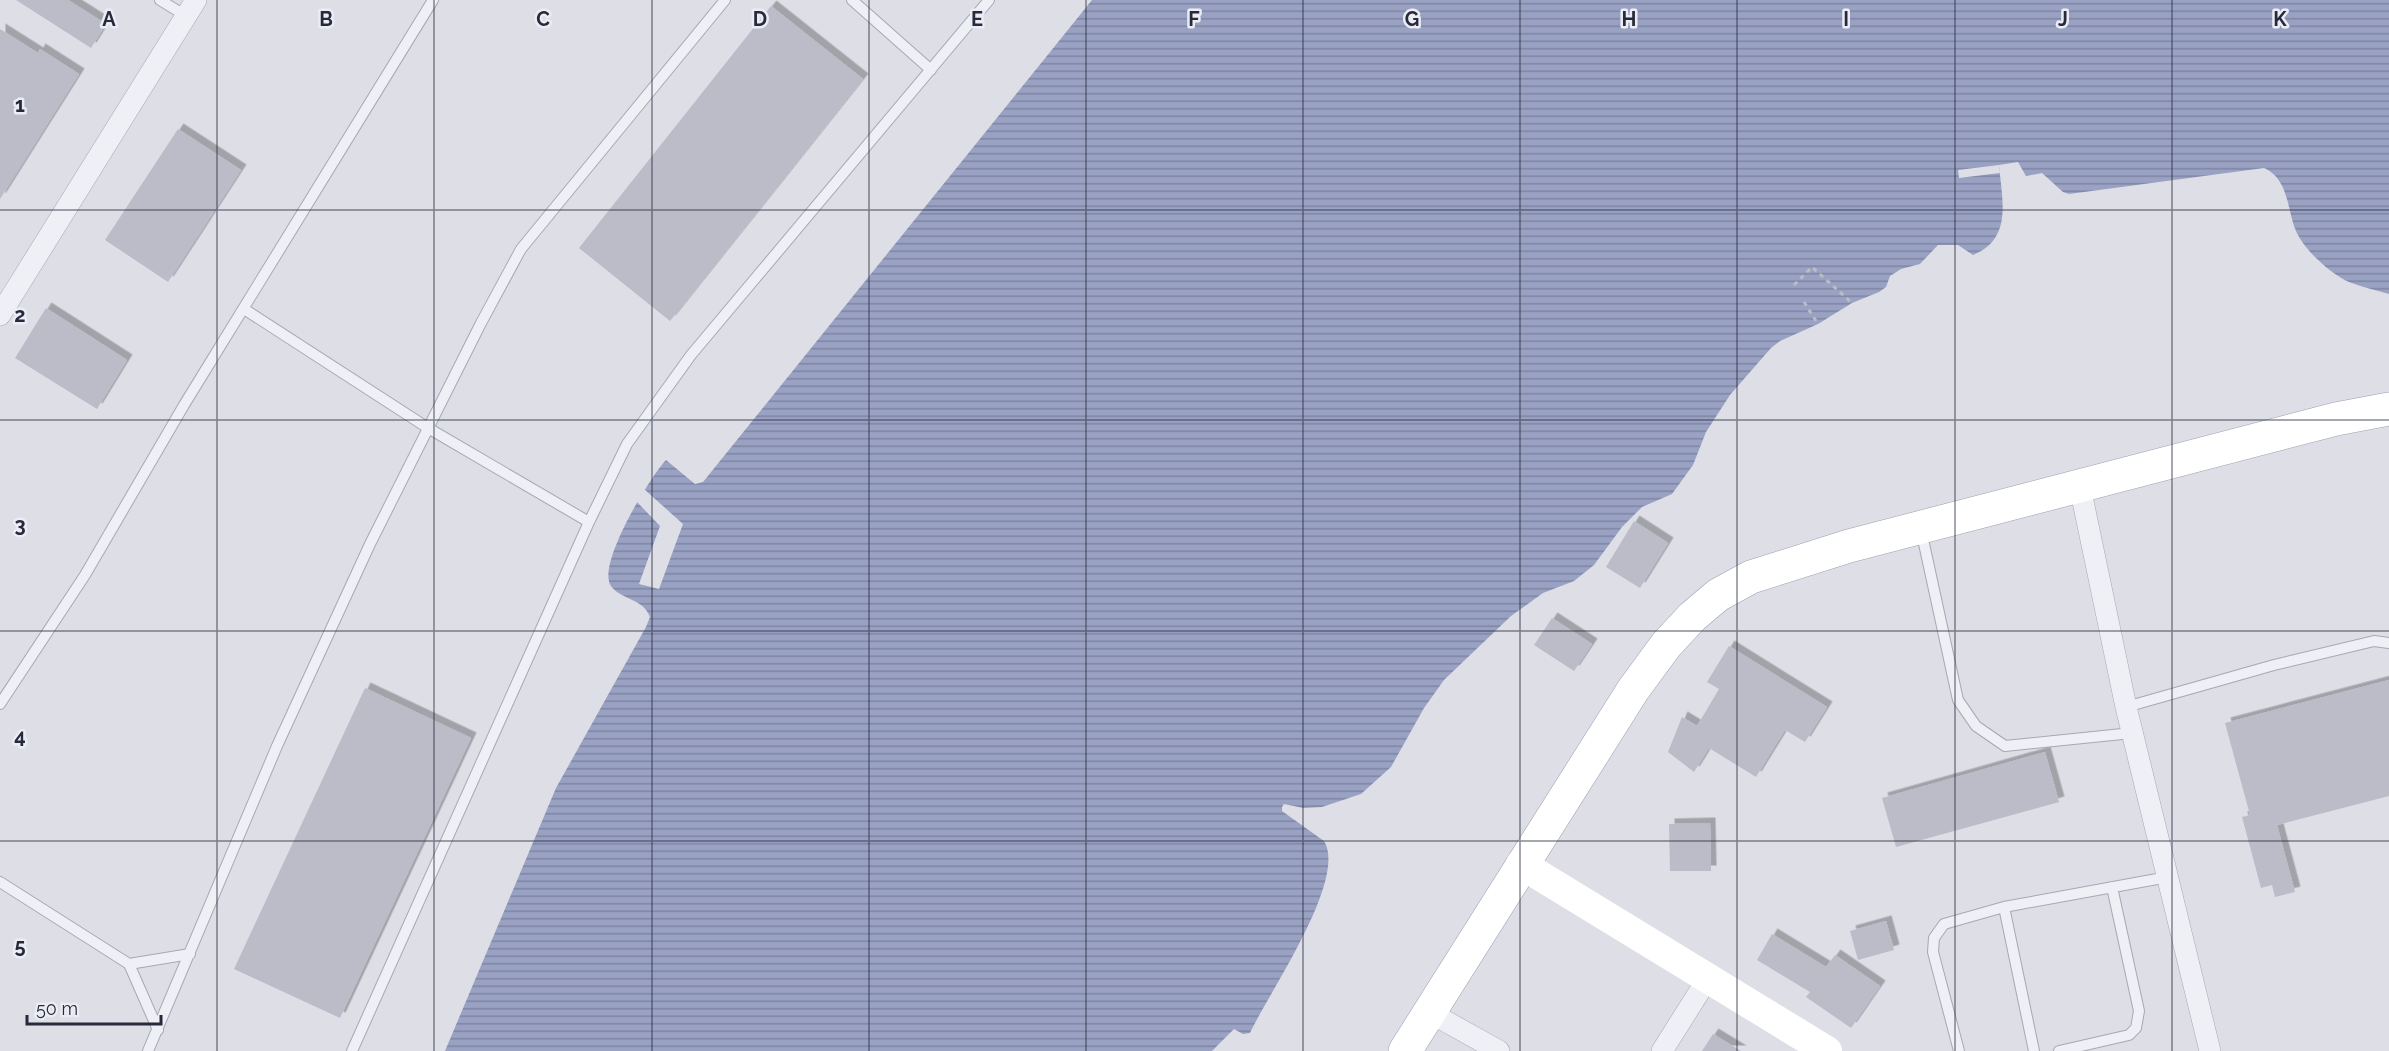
<svg xmlns="http://www.w3.org/2000/svg" width="2389" height="1051" font-family="Raleway,sans-serif">
<style>
.water{fill:url(#water-rules)}
.pier{fill:#dddee6}
.building{fill:#bbbcc8;filter:url(#shadow)}
.lines{fill:none;stroke-linecap:round;stroke-linejoin:round}
.lane-casing{stroke:#a6a8b3;stroke-width:12}
.street-casing{stroke:#a6a8b3;stroke-width:22}
.primary-casing{stroke:#9d9fb1;stroke-width:34}
.path{stroke:#bbbcc5;stroke-width:3;stroke-dasharray:4.5 4.5;stroke-linecap:butt}
.lane{stroke:#eff0f5;stroke-width:10}
.street{stroke:#eff0f5;stroke-width:21}
.secondary{stroke:#fff;stroke-width:30}
.primary{stroke:#fff;stroke-width:33}
.grid{fill:none;stroke:#27293c;stroke-width:1.5;stroke-opacity:0.55}
.grid-label{font-size:20px;text-anchor:middle;font-weight:bold;fill:#27293c;stroke:#ecedf4;stroke-width:5;stroke-linejoin:round;paint-order:stroke}
</style>
<defs>
<pattern id="water-rules" width="6" height="5" patternUnits="userSpaceOnUse" patternTransform="scale(1.5)"><rect width="6" height="5" fill="#9aa2c4"/><path d="M0 2.5h6" fill="none" stroke="#7e84a0"/></pattern>
<filter id="shadow"><feDropShadow dx="5.5" dy="-5.5" stdDeviation="0" flood-color="#0004"/></filter>
</defs>
<rect width="100%" height="100%" fill="#dddee6"/>
<!-- water -->
<path class="water" d="M1092,0H2389V294C2376,290 2362,287 2349,282C2331,274 2304,250 2296,231C2287,210 2289,179 2264,168L2069,194L2063,192L2042,173L2026,176L2018,162L1999,165C2002,200 2013,239 1973,255L1958,245H1938L1920,264L1901,269L1890,276L1886,287L1879,292L1852,303L1818,324L1780,341L1771,348L1730,395L1706,432L1693,465L1672,494L1642,507L1622,527L1594,565L1574,581L1543,593L1511,616L1444,680L1424,708L1391,767L1361,794L1322,807L1303,808L1284,804L1282,807V811L1324,841C1348,879 1268,994 1250,1033L1243,1034L1234,1029L1212,1051H445L556,788L646,627L650,617C643,598 621,600 611,586C596,565 650,477 666,460L695,484L703,482Z"/>
<!-- pier -->
<path class="pier" d="M1999,165L2000,173L1959,178L1958,170Z
M644,489L683,524L659,589L639,584L660,526L637,502Z"/>
<!-- building -->
<path class="building" d="M16,0H68L106,24L91,48Z
M771,6L863,79L670,321L579,248Z
M0,29L38,53L40,49L79,74L0,199Z
M178,129L241,170L168,282L105,240Z
M46,308L127,360L97,409L15,358Z
M1634,521L1668,543L1640,588L1606,567Z
M1552,618L1592,644L1574,671L1534,645Z
M1729,646L1827,707L1805,742L1785,730L1756,777L1709,748L1694,772L1668,752L1682,717L1697,726L1719,689L1707,682Z
M2389,680V796L2277,825L2295,892L2275,897L2272,885L2261,888L2242,817L2250,815L2225,723Z
M365,688L471,738L340,1018L234,969Z
M2045,752L2059,802L1896,847L1882,798Z
M1710,823L1711,871H1670L1669,824Z
M1886,921L1894,950L1858,960L1850,931Z
M1772,934L1826,967L1835,955L1880,986L1851,1028L1806,997L1810,992L1757,960Z
M1713,1034L1741,1051H1702Z"/>
<g class="lines">
<!-- lane casing -->
<g class="lane-casing">
<path id="lane" d="M160,0L186,16
M852,0L931,70
M244,309L428,428L589,522
M1921,530L1958,700L1976,726L2005,746L2132,733
M0,704L85,575L184,405L433,0
M2126,707L2274,665L2374,641L2389,643
M0,882L129,964L158,1030
M2004,907L2034,1051
M129,964L190,954
M148,1051L277,746L370,544L481,323L521,249L725,0
M352,1051L589,522L627,444L691,355L989,0
M1959,1051L1933,952L1934,938L1944,924L2004,907L2168,877
M2059,1051L2129,1035L2136,1028L2139,1011L2112,887"/>
</g>
<!-- street casing -->
<g class="street-casing">
<path id="street" d="M0,315L196,0
M2080,487L2126,707L2210,1051
M1429,1012L1499,1051
M1662,1051L1708,978"/>
</g>
<!-- primary casing -->
<g class="primary-casing">
<path id="primary" d="M1405,1051L1633,690L1666,645L1692,617L1718,595L1751,577L1849,546L2336,419L2389,409"/>
</g>
<!-- path -->
<path class="path" d="M1794,285L1812,267L1852,303
M1804,302L1818,324"/>
<!-- lane -->
<use href="#lane" class="lane"/>
<!-- street -->
<use href="#street" class="street"/>
<!-- secondary -->
<path class="secondary" d="M1521,864L1827,1051"/>
<!-- primary -->
<use href="#primary" class="primary"/>
</g>
<!-- grid -->
<path class="grid" d="M217,0V1051M434,0V1051M652,0V1051M869,0V1051M1086,0V1051M1303,0V1051M1520,0V1051M1737,0V1051M1955,0V1051M2172,0V1051M0,210H2389M0,420H2389M0,631H2389M0,841H2389"/>
<g class="grid-label">
<text x="109" y="26">A</text>
<text x="326" y="26">B</text>
<text x="543" y="26">C</text>
<text x="760" y="26">D</text>
<text x="977" y="26">E</text>
<text x="1194" y="26">F</text>
<text x="1412" y="26">G</text>
<text x="1629" y="26">H</text>
<text x="1846" y="26">I</text>
<text x="2063" y="26">J</text>
<text x="2280" y="26">K</text>
<text x="20" y="112">1</text>
<text x="20" y="322">2</text>
<text x="20" y="532">3</text>
<text x="20" y="743">4</text>
<text x="20" y="953">5</text>
</g>
<!-- scale -->
<path d="M27 1015v9h134v-9" fill="none" stroke="#27293c" stroke-width="3"/>
<text x="36" y="1015" font-size="18" fill="#27293c" stroke="#ecedf4" stroke-width="4.5" paint-order="stroke">50 m</text>
</svg>
